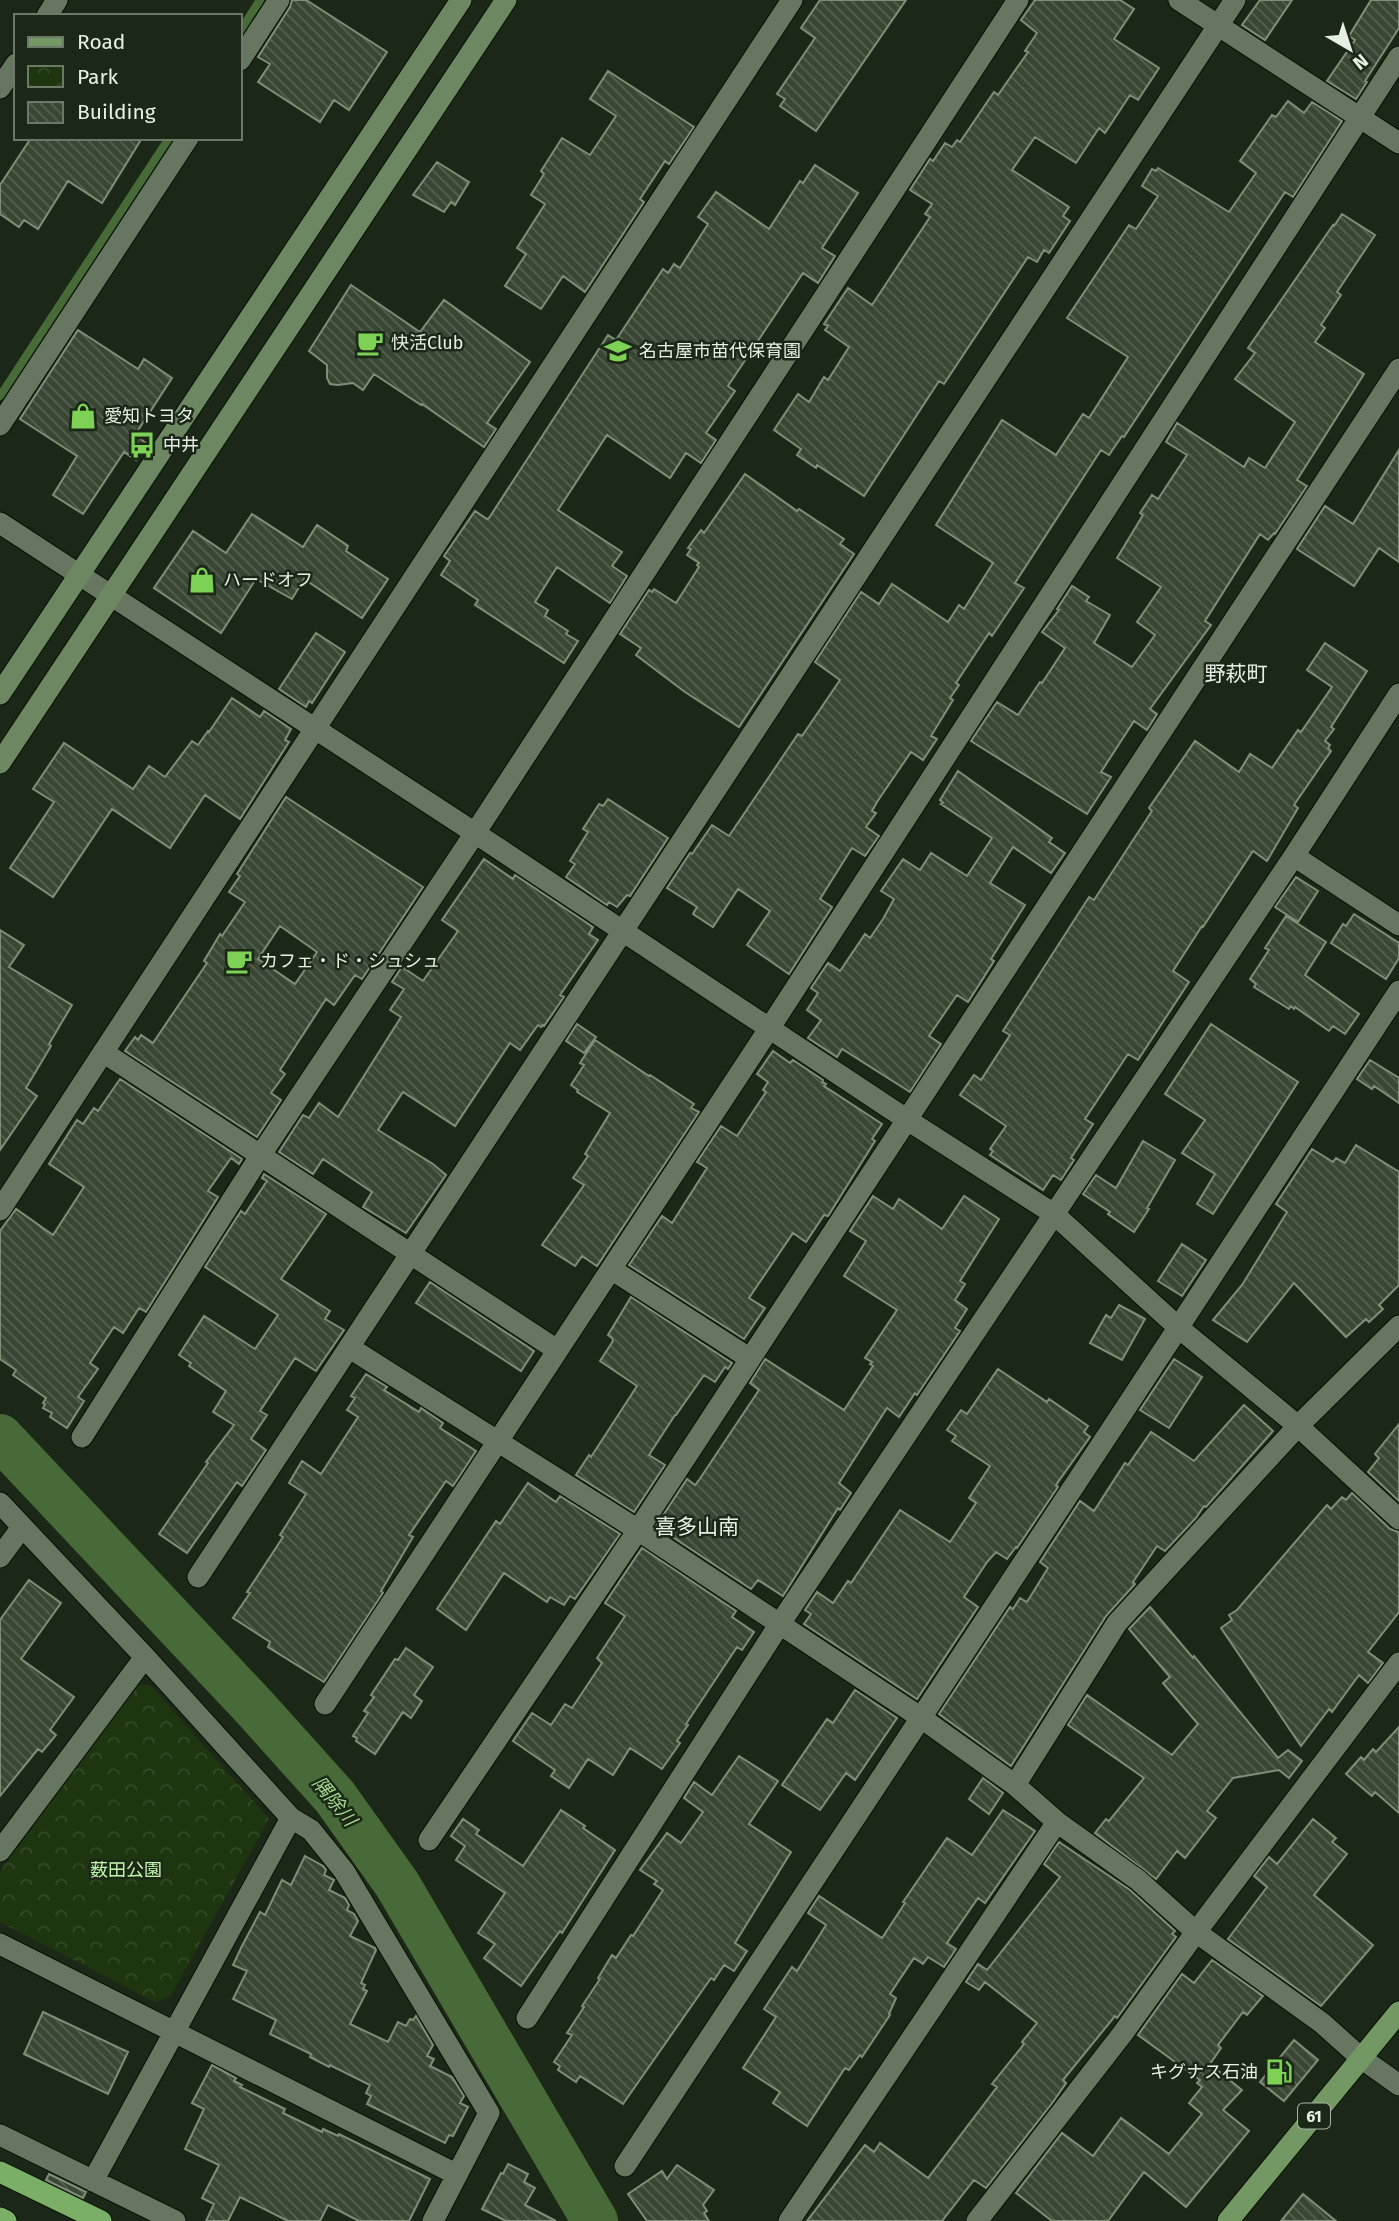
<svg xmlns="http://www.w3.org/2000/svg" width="1399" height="2221" font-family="'Fira Sans','Noto Sans JP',sans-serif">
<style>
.park{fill:url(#park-crowns)}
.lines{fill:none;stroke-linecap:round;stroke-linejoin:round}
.stream{stroke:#486a39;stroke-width:8}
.river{stroke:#486a39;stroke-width:46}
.building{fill:url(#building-back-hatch);stroke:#7f8e79;stroke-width:2;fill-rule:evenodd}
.street-casing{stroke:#061003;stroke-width:23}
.secondary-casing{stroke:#061003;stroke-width:23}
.primary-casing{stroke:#061003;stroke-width:23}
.highway-casing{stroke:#061003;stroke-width:23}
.street{stroke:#677661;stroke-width:21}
.secondary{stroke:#6d8762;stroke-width:21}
.primary{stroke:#739864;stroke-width:21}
.highway{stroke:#7bae66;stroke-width:21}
.labels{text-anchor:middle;stroke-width:5;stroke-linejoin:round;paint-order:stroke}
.shield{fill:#1c2817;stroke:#aab3a6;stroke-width:2}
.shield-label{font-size:16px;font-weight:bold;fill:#e7efe4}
.poi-label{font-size:18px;fill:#e7efe4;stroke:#1c2817;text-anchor:start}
.park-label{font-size:18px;fill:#c1f6aa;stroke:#1c2817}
.water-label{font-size:19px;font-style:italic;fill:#a4d88e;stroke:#1c2817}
.quarter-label{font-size:21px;fill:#e7efe4;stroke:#1c2817}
</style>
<defs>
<pattern id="park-crowns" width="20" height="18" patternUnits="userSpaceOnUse" patternTransform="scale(1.75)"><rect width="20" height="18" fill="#1d3610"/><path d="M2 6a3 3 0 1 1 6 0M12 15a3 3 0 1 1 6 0" fill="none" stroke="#334a27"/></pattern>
<pattern id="building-back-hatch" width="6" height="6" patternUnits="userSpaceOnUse" patternTransform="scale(1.75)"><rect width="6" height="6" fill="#394634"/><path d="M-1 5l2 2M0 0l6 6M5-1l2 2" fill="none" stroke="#566151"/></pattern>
</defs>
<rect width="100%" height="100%" fill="#1c2817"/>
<!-- park -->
<path class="park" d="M138,1685H150L269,1819L170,1997L155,2002L0,1922V1871Z"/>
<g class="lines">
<!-- stream -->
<path class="stream" d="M240,31L260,0
M0,396L169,138"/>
<!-- river -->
<path class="river" d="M0,1437L256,1709L335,1797L397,1884L595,2221"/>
</g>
<!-- building -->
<path class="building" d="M292,0H306L387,52L349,110L334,100L320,122L258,82L270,64L258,57L290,7Z
M820,0H906L816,131L780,106L785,99L777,94L815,38L801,28Z
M1035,0H1120L1134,9L1114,39L1159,68L1138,100L1130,95L1105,133L1099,128L1076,163L1035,137L1012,170L1069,207L1063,216L1070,221L1049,253L1044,250L1037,262L1028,257L944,384L939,381L864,496L817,465L816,468L797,455L801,449L774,430L798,394L809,402L824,377L828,380L849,347L825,330L828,326L824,324L848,288L872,305L930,217L925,214L932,204L910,190L930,159L933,161L945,143L952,147L957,140L960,142L994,92L998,95L1028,52L1025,51L1037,33L1021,20Z
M1260,0H1292L1265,40L1242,25Z
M1371,0H1399V28L1365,81L1367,82L1356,99L1327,81L1355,40L1349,36Z
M608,71L694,127L669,164L665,161L640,199L644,202L585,292L563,276L541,309L505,286L526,254L517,248L545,204L531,195L544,174L541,171L562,138L590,155L616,116L590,99Z
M1288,101L1304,113L1312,102L1342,121L1293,197L1285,192L1124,437L1122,436L1109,455L1101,450L1015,583L1024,588L992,636L989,633L956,683L959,685L950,698L953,700L931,736L937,739L923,760L911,752L877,802L872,811L876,813L866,827L879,836L865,856L852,848L820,899L832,907L789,974L747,945L770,911L738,889L713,927L693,914L697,907L667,888L690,853L692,854L712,825L729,836L798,734L802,736L840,680L815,662L861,592L879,604L892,584L948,622L959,605L964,609L993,563L936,525L1002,420L1056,455L1083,414L1089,418L1128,357L1067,318L1129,225L1136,229L1158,196L1142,186L1152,169L1156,171L1158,168L1229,212L1256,173L1240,161L1272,115L1276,117Z
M31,138H142L102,203L68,181L38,229L24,220L19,227L0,214V185Z
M437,162L469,182L455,205L451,202L444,212L413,195Z
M815,165L858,193L822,248L835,256L818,283L803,273L728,386L735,391L706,433L716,440L701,463L686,453L670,478L607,435L558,510L622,552L612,566L627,576L610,603L557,567L535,602L548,610L545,616L568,631L566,634L578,641L564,663L475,605L478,600L441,575L450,561L444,556L475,511L487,519L489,518L608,335L616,340L663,269L668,273L674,264L680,268L708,224L698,217L716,192L769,229L800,181L803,183Z
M1342,214L1375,235L1337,292L1341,295L1321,325L1325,328L1315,342L1364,374L1297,480L1307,486L1275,534L1274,533L1268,540L1260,534L1205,621L1211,625L1150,709L1157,714L1147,730L1134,721L1101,772L1111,777L1087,814L971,741L997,702L1018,715L1040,682L1042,683L1065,648L1042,632L1059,610L1057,609L1072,586L1089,597L1086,601L1110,615L1094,643L1132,667L1155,635L1137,622L1161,587L1117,558L1143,515L1140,513L1152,495L1158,499L1187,455L1166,442L1177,423L1244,467L1249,458L1265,468L1295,422L1235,379L1255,353L1248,348L1333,225L1334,226Z
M351,285L420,332L444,300L530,362L487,423L496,429L484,447L422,404L421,405L374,374L363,390L353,383L338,385L330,384L327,378V365L309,351Z
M78,330L138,369L144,359L172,378L135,435L146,443L136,460L124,452L83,514L53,495L77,456L20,419Z
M1399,450V562L1379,548L1354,586L1297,549L1325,506L1353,524Z
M745,474L797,511L799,509L844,539L840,544L854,554L739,727L685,692L636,655L641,648L620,634L649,590L652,592L654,589L676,603L699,567L697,565L699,563L687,555L691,549L688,548L701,530L704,533Z
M252,514L303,547L317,525L348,546L346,551L388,579L362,618L304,579L292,599L256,579L221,633L154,588L193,531L226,553Z
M316,633L345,652L312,703L309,701L306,707L279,689Z
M1325,643L1367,671L1331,727L1334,729L1325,741L1330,745L1328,748L1331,751L1294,805L1298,808L1267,861L1253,851L1203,927L1202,926L1173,971L1189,982L1138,1060L1128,1054L1085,1119L1093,1124L1071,1158L1074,1160L1061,1180L1053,1175L1043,1190L990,1155L993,1151L990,1149L1006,1126L960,1095L974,1075L981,1080L1010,1035L1003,1031L1089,897L1094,900L1152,811L1149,808L1195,741L1239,772L1250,754L1272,768L1298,730L1301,732L1332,687L1307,670Z
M232,698L260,717L264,711L291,729L285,740L289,742L240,819L205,795L170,848L112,809L53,897L10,868L54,802L33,789L64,743L133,789L149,766L165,777L192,741L198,745L208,731L209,732Z
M958,771L1052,838L1049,842L1065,853L1051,873L1013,847L990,883L1025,905L991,959L994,961L968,1002L957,995L929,1036L941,1044L910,1092L842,1049L837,1057L808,1038L821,1020L807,1010L818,993L811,988L828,963L840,971L865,934L870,938L883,919L894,899L881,891L903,859L920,870L931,853L967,876L992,838L941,804L943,803L940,800Z
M286,797L423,887L362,979L355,975L334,1005L326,999L280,1070L285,1074L271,1093L281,1100L257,1137L125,1051L135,1037L138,1040L141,1035L153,1043L207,963L204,961L220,934L222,936L245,902L229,892L240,876L237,874ZM280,926L317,952L295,984L258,959Z
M608,799L668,838L630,896L627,895L617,907L609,902L607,905L566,877L575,864L570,861L588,832L583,829L599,804L603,806Z
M484,859L513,879L515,875L593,927L589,934L598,940L560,995L564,997L544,1026L543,1025L541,1027L538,1025L520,1050L510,1043L455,1126L403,1092L378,1130L433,1164L446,1175L406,1233L363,1207L372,1192L323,1159L313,1174L279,1152L303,1115L309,1118L319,1103L338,1117L401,1017L390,1010L404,989L392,982L402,967L423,981L458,931L442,920Z
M1296,877L1318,891L1298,922L1275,907Z
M1354,914L1399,943V958L1386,979L1331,943L1343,924L1346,926Z
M1286,916L1326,942L1305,975L1359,1014L1345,1034L1333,1026L1329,1031L1295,1007L1294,1009L1291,1006L1289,1009L1254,987L1256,984L1250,979L1269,950L1265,948Z
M0,930L24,945L9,967L72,1005L49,1044L51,1046L26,1088L37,1096L0,1150Z
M577,1024L596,1037L584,1053L566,1041Z
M1211,1024L1298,1082L1213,1214L1197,1204L1215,1174L1182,1153L1205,1120L1165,1094Z
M595,1040L649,1076L650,1075L694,1104L691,1108L699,1112L597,1266L582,1256L575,1266L542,1245L584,1185L573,1178L588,1156L585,1154L610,1113L577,1092L578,1090L571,1085L584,1065L580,1063Z
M773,1051L790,1063L793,1060L823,1080L822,1082L826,1084L824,1086L882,1124L872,1139L875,1141L828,1216L824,1215L806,1242L793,1233L749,1298L765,1308L744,1339L629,1265L662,1216L672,1223L707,1168L697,1162L721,1126L737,1136L766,1092L763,1090L768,1082L757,1074Z
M1370,1060L1399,1078V1103L1374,1086L1372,1089L1357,1079Z
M120,1079L242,1159L239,1164L231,1158L208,1191L218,1197L146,1312L139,1308L123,1333L114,1327L90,1363L98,1369L78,1397L84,1401L67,1428L50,1417L52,1413L43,1408L45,1404L43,1403L46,1398L13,1375L16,1370L0,1359V1231L16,1209L53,1235L84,1187L49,1164L77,1120L83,1124L94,1108L98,1111Z
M1143,1141L1175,1160L1147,1208L1149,1209L1134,1232L1108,1214L1110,1212L1083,1194L1096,1175L1116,1188Z
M1356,1145L1399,1172V1285L1379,1305L1383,1309L1369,1322L1366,1319L1346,1337L1294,1283L1247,1342L1213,1320L1242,1285L1287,1212L1276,1204L1312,1149L1333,1162L1336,1158L1345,1163Z
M264,1174L326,1214L281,1279L330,1311L325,1319L344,1330L316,1371L295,1358L260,1411L267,1415L251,1439L266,1450L242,1486L237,1482L187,1553L159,1534L208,1463L206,1462L234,1425L213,1412L226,1391L189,1366L191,1363L179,1355L204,1316L255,1349L278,1315L205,1267L241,1211L245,1214L267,1181L262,1178Z
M873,1196L893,1209L899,1199L942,1229L964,1196L999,1219L960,1281L965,1284L955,1300L967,1309L955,1328L960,1331L917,1395L915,1393L899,1417L887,1408L839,1483L851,1493L840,1510L838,1508L783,1596L758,1580L751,1589L656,1526L687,1479L695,1485L699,1480L759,1390L750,1383L765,1359L844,1410L873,1366L870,1364L872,1362L865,1358L897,1310L844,1276L866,1241L850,1231Z
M1182,1244L1206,1260L1182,1296L1158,1281Z
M430,1282L534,1351L521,1371L416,1303Z
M631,1297L732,1363L728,1369L725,1367L715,1382L704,1375L676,1415H675L649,1455L665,1465L634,1512L576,1475L589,1455L591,1457L637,1386L600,1361L613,1341L612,1338L608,1335Z
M1119,1305L1145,1319L1122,1360L1090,1343L1106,1315L1111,1318Z
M1174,1359L1202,1377L1169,1428L1140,1410Z
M998,1369L1047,1402L1049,1399L1088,1426L1084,1432L1090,1437L1056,1485L1058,1487L1017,1548L1016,1547L1007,1559L996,1552L987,1562L964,1597L978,1607L917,1699L804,1624L811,1614L805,1610L817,1592L833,1603L848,1581L851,1583L900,1510L950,1542L976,1503L969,1498L990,1466L952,1441L956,1436L947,1430L961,1410L967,1414Z
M366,1374L387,1387L384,1390L419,1412L421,1408L443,1423L440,1428L476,1451L453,1486L446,1481L409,1535L413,1537L381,1591L383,1593L324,1682L268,1647L270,1642L233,1618L250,1593L247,1592L283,1537L280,1535L306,1494L289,1483L302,1461L321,1474L358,1417L347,1410L355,1398L351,1396Z
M1244,1405L1273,1431L1206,1507L1204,1506L1196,1518L1165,1551L1157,1546L1133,1582L1135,1584L1106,1616L1011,1766L939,1714L1010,1607L1013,1609L1020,1598L1027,1602L1048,1568L1040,1562L1080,1501L1094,1511L1125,1463L1128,1465L1151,1432L1194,1461Z
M1399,1424V1501L1368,1472L1379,1458L1375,1454Z
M528,1483L556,1502L560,1496L620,1534L575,1599L570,1596L564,1605L550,1597L547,1602L504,1573L466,1630L437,1609L496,1521L500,1524Z
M1352,1493L1390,1529L1399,1532V1612L1368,1652L1383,1663L1368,1683L1359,1675L1332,1712L1329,1709L1301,1746L1221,1628L1232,1620L1229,1615L1237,1610L1327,1505L1331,1509L1342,1497L1346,1500Z
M642,1548L736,1611L732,1617L754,1632L742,1650L737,1647L686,1724L688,1725L677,1741L680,1743L662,1769L630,1748L613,1775L588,1759L569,1788L551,1776L555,1770L513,1741L532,1713L551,1725L565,1704L572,1708L602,1663L597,1658L625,1616L605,1603Z
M29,1580L61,1603L21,1659L74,1697L50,1730L56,1735L42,1752L38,1749L0,1796V1620Z
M1150,1607L1193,1658L1194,1656L1278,1758L1288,1750L1302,1761L1289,1778L1279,1770L1233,1778L1207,1811L1216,1818L1185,1858L1177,1851L1156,1879L1095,1833L1106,1819L1109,1821L1144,1778L1068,1725L1087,1695L1172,1755L1198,1724L1163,1683L1170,1677L1129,1629Z
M406,1648L433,1667L414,1695L422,1701L411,1718L403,1712L375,1754L356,1741L357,1738L353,1736L368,1713L364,1711L374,1697L371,1695L395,1659L398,1660Z
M855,1690L897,1718L855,1780L846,1773L820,1810L782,1785L827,1719L833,1723Z
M1399,1727V1813L1375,1792L1372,1796L1346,1774L1361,1757L1364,1760L1373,1749L1376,1752Z
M739,1756L778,1781L749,1824L791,1852L735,1943L747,1951L734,1971L724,1965L714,1980L711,1978L623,2104L580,2076L576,2082L558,2070L560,2066L554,2062L572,2035L567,2033L584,2007L582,2006L600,1979L598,1978L612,1955L616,1958L631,1935L633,1936L663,1890L654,1884L657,1881L640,1870L667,1833L681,1843L703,1812L684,1798L694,1782L712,1795Z
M983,1778L1003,1793L989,1814L969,1799Z
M561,1810L585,1826L583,1828L615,1850L562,1933L560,1931L521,1986L484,1958L495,1944L478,1933L505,1893L456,1860L465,1846L451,1836L463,1819L479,1830L476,1834L523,1866Z
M1003,1810L1035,1831L985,1903L978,1898L947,1943L956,1949L944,1967L928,1957L923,1964L914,1958L890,1994L896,1998L889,2014L890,2015L862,2057L860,2055L849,2070L845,2068L807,2126L773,2103L780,2092L743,2068L776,2017L764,2009L792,1967L797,1971L826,1925L808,1913L819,1896L882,1938L905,1903L903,1902L947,1838L972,1855Z
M1313,1819L1336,1838L1332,1842L1347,1854L1314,1895L1373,1945L1321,2006L1228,1939L1267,1887L1254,1876L1269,1857L1277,1864Z
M1059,1842L1130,1890L1175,1931L1172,1934L1176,1937L1117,2018L1115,2016L1063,2080L1066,2083L1053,2102L986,2188L974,2180L942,2221H807L865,2145L874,2152L880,2143L928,2178L997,2087L992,2084L1024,2044L1022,2042L1037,2023L985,1982L979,1990L966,1982L978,1964L987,1970L1060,1877L1044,1864Z
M305,1856L323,1866L326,1870L324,1875L334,1880L329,1890L345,1898L349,1905L347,1910L354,1914L358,1921L350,1936L375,1948L376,1950L361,1983L365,1985L363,1989L367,1991L350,2024L388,2042L398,2022L406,2026L410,2019L413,2020L416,2016L433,2045L427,2056L434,2059L430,2066L452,2077L464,2096L460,2103L468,2107L453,2136L449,2135L445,2143L367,2104L371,2096L366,2093L370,2085L330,2065L329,2067L310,2057L311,2054L270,2034L276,2020L233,1999L247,1971L233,1965L242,1946L260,1912L265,1915L282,1880L291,1885Z
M1212,1960L1263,1996L1247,2015L1243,2012L1218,2045L1221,2048L1210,2064L1242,2090L1223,2110L1249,2131L1186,2207L1144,2172L1108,2221H1052L1016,2193L1062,2133L1093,2156L1121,2118L1169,2154L1202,2114L1189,2103L1202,2087L1197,2083L1200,2080L1138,2035L1182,1974L1194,1983Z
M43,2012L128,2052L108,2094L24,2054Z
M1294,2040L1318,2060L1284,2101L1260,2082Z
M212,2065L236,2078L234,2081L242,2085L240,2087L285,2109L283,2113L322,2132L323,2129L338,2136L339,2134L430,2179L409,2221H359L328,2205L320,2221H288L240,2197L228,2221H206L214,2204L202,2198L219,2165L185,2149L204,2109L192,2103Z
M508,2164L528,2174L524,2182L535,2188L525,2205L556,2221H506L482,2209L501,2173L503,2174Z
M677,2165L714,2190L703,2205L707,2211L704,2213L709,2221H647L628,2194L662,2171L667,2179Z
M49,2174L86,2192L83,2198L46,2180Z
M1303,2194L1336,2221H1281Z"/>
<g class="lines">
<!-- street casing -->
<g class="street-casing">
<path id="street" d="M1179,0L1399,143
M47,16L57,0
M240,60L279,0
M0,88L16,64
M0,425L188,138
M0,523L475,833L906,1119L1054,1214L1179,1328L1298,1426L1399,1519
M1294,856L1399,925
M103,1052L557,1350
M0,1210L792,0
M611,1269L749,1358
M350,1348L638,1530L920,1717L1015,1785L1057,1822L1138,1880L1196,1932L1322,2023L1361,2058L1399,2085
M82,1437L260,1156L475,833L1018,0
M0,1503L145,1657L291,1818L93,2181
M0,1557L22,1527
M198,1577L1235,0
M325,1704L769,1029L1399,57
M1015,1785L1117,1623L1298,1426L1399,1326
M291,1818L311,1830L344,1871L489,2113L433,2221
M429,1840L638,1530L1399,369
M0,1851L145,1657
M0,1944L456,2174
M527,2018L779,1625L1294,856L1399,694
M0,2135L175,2221
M625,2166C883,1774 1143,1384 1399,991
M789,2221L1057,1822
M977,2221L1123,2033L1196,1932L1399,1663"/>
</g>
<!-- secondary casing -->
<g class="secondary-casing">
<path id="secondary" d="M0,694L461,0
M0,763L506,0"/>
</g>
<!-- primary casing -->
<g class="primary-casing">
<path id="primary" d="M1228,2221L1399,2012"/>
</g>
<!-- highway casing -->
<g class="highway-casing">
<path id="highway" d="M0,2172L101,2221
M0,2218L6,2221"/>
</g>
<!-- street -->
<use href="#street" class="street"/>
<!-- secondary -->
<use href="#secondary" class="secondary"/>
<!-- primary -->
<use href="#primary" class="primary"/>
<!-- highway -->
<use href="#highway" class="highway"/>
</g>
<!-- icons -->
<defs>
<g id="cafe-bare" transform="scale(2.1)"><path d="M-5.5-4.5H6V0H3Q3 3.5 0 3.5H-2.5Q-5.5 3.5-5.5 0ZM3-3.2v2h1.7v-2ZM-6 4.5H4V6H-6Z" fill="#7dd154" stroke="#1c2817" stroke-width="2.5" paint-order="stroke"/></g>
<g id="school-bare" transform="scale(2.1)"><path d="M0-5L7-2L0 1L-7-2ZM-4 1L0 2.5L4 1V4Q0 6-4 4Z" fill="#7dd154" stroke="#1c2817" stroke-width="2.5" paint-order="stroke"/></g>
<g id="shop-bare" transform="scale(2.1)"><path d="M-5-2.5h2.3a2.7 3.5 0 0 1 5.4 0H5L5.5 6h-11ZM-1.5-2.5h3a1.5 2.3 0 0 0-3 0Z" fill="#7dd154" stroke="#1c2817" stroke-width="2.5" paint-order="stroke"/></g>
<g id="bus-bare" transform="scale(2.1)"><path d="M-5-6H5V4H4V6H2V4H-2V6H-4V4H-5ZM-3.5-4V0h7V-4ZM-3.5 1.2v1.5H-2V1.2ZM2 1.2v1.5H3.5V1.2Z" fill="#7dd154" stroke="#1c2817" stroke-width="2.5" paint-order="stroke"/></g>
<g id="fuel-bare" transform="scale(2.1)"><path d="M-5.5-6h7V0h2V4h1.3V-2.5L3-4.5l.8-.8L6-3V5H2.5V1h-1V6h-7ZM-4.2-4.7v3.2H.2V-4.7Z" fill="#7dd154" stroke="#1c2817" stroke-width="2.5" paint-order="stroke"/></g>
</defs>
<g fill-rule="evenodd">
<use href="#cafe-bare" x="370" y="343"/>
<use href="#school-bare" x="618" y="351"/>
<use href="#shop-bare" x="83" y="416"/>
<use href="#bus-bare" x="142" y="445"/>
<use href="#shop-bare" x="202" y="580"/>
<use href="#cafe-bare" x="239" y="961"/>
<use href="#fuel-bare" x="1279" y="2072"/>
</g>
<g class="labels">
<!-- shield labels -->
<rect class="shield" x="1298" y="2103.5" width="32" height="25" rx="5"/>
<g class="shield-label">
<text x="1314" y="2122">61</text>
</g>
<!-- poi labels -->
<g class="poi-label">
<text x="391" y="349">快活Club</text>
<text x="639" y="357">名古屋市苗代保育園</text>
<text x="104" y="422">愛知トヨタ</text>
<text x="163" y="451">中井</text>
<text x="223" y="586">ハードオフ</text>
<text x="260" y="967">カフェ・ド・シュシュ</text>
<text x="1258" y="2078" text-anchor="end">キグナス石油</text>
</g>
<!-- park labels -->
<g class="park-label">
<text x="126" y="1876">薮田公園</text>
</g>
<!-- water labels -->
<g class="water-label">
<text transform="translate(335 1801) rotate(51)" y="7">隅除川</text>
</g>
<!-- quarter labels -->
<g class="quarter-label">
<text x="1236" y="681">野萩町</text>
<text x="697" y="1534">喜多山南</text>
</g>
</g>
<!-- legend -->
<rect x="14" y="14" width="228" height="126" fill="#1c2817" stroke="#6d7869" stroke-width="2"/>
<rect x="28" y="37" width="35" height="10" fill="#739864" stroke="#6d7869" stroke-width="2"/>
<text x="77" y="49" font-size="21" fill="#e7efe4">Road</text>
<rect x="28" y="66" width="35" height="21" fill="url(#park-crowns)" stroke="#6d7869" stroke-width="2"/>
<text x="77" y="84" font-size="21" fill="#e7efe4">Park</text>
<rect x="28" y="102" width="35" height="21" fill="url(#building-back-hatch)" stroke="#6d7869" stroke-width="2"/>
<text x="77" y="119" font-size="21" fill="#e7efe4">Building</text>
<!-- north arrow -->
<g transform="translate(1350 49) rotate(141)" stroke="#1c2817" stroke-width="5" paint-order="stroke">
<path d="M0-5L12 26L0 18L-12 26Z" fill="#e7efe4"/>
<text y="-10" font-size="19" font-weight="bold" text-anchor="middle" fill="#e7efe4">N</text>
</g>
</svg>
